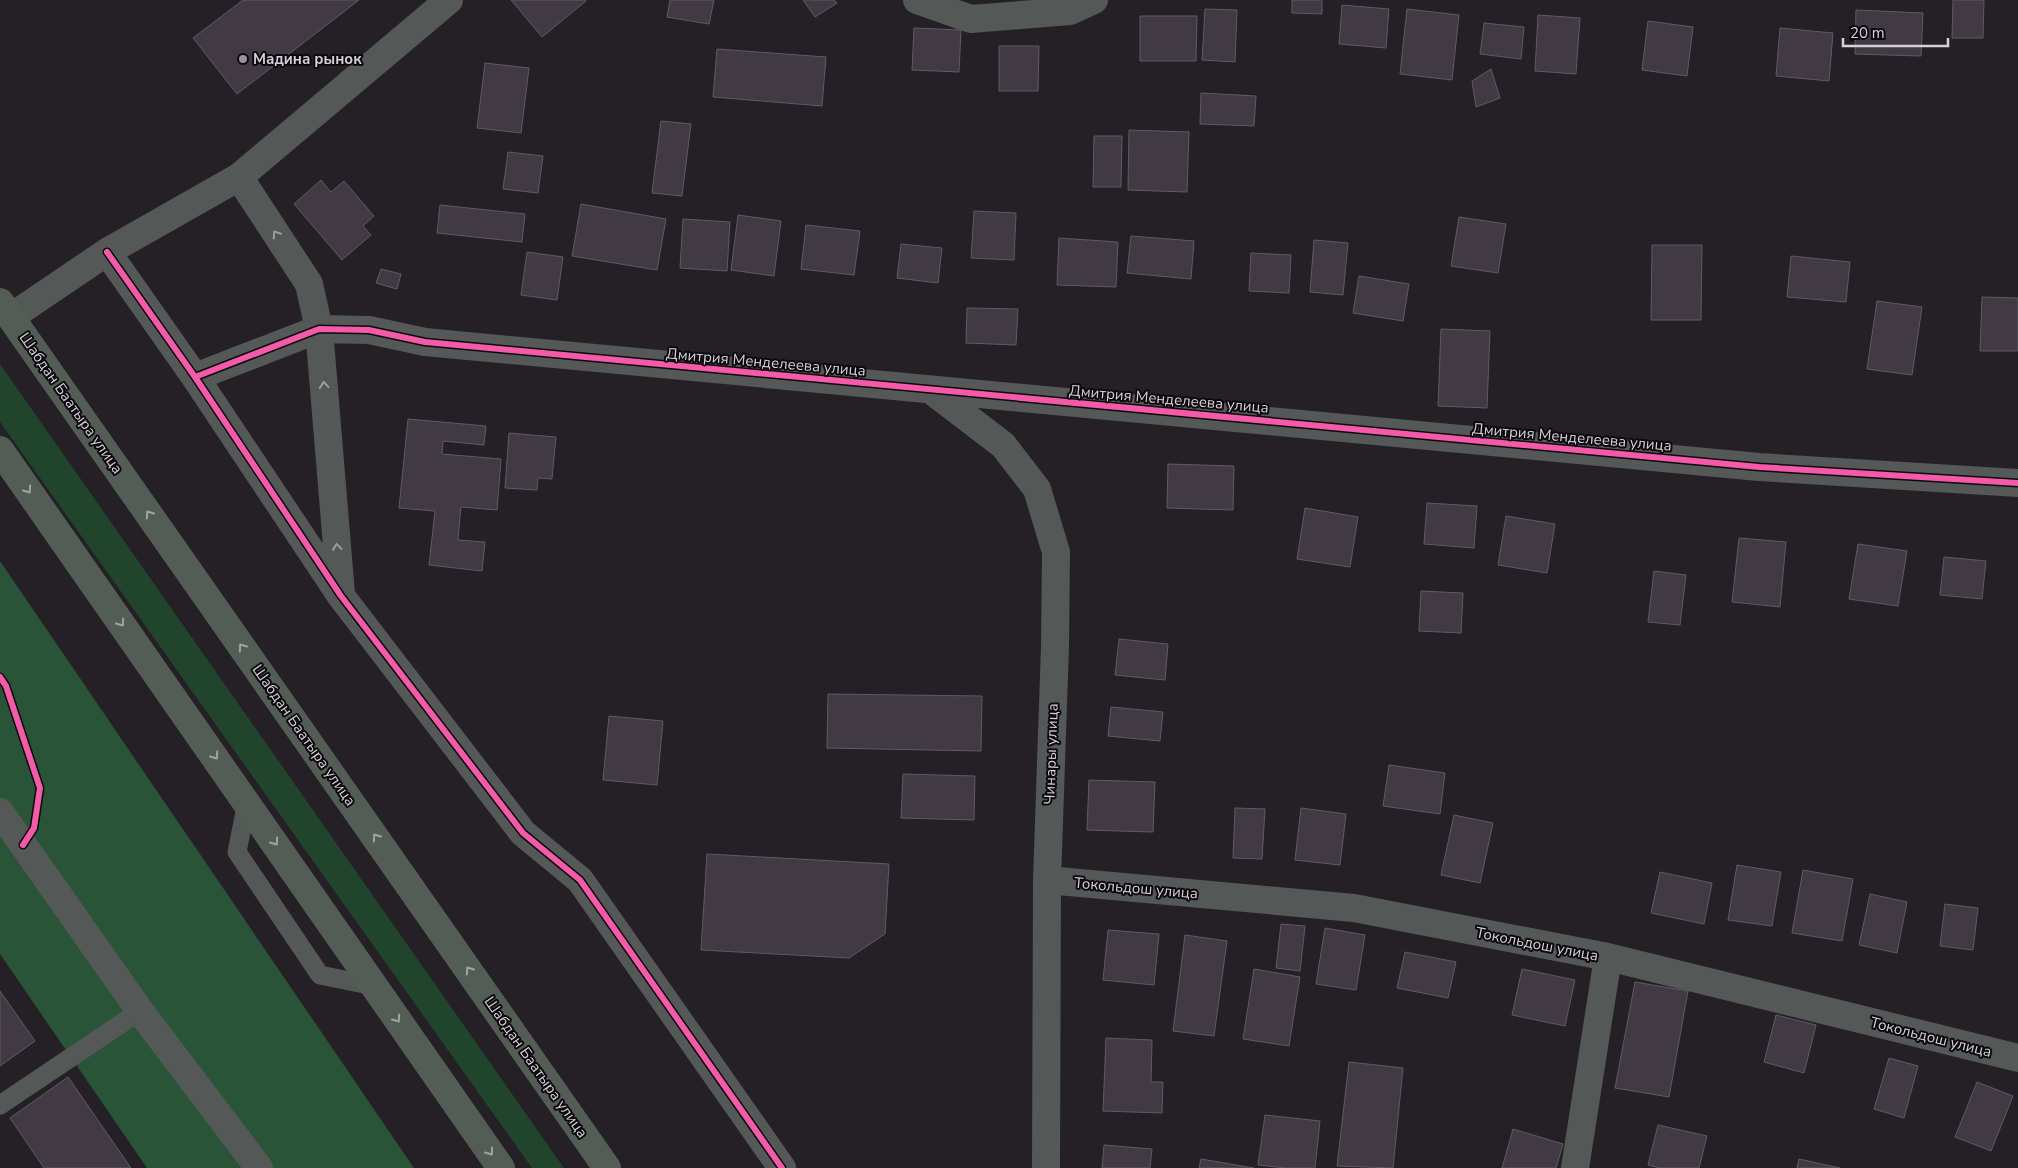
<svg xmlns="http://www.w3.org/2000/svg" width="2018" height="1168" font-family="'Nunito Sans',sans-serif">
<style>
.green{fill:#20442c}
.forest{fill:#2a5437}
.building{fill:#413944;stroke:#5f5c61}
.lines{fill:none;stroke-linecap:round;stroke-linejoin:round}
.service{stroke:#545856;stroke-width:19}
.minor{stroke:#545856;stroke-width:28}
.primary{stroke:#545c56;stroke-width:28}
.cycleway-casing{stroke:#0c090e;stroke-width:9}
.cycleway{stroke:#f35aa7;stroke-width:6}
.oneway{stroke:#9c9b9e}
.oneway2{stroke:#a2a2a4}
.poi-dot{fill:#98939a;stroke:#0c090e;stroke-width:2}
.labels{text-anchor:middle;stroke-width:4;stroke-linejoin:round;paint-order:stroke}
.poi-label{font-size:15px;font-weight:bold;fill:#d6d1d8;stroke:#0c090e;text-anchor:start}
.street-label{font-size:15px;fill:#d6d1d8;stroke:#0c090e}
</style>
<rect width="100%" height="100%" fill="#242026"/>
<!-- green -->
<path class="green" d="M0,364L564,1168H532L0,422Z"/>
<!-- forest -->
<path class="forest" d="M0,561L414,1168H147L0,954Z"/>
<!-- building -->
<path class="building" d="M243,0H359L237,94L193,38Z
M511,0H585L586,1L542,37Z
M670,0H714L709,24L667,17Z
M803,0H834L837,3L815,17Z
M1292,0H1322V14L1292,13Z
M1953,0H1984L1983,38H1952Z
M1342,5L1389,9L1386,48L1339,44Z
M1205,9L1237,10L1235,62L1202,60Z
M1407,9L1459,15L1452,80L1400,74Z
M1856,10L1923,13L1921,56L1855,54Z
M1538,15L1580,18L1576,74L1535,71Z
M1140,16H1197L1196,61H1140Z
M1648,21L1693,27L1687,76L1642,70Z
M1484,23L1524,27L1521,59L1480,54Z
M914,28L961,30L959,72L912,70Z
M1780,28L1833,33L1829,81L1776,76Z
M999,46H1039L1038,91H999Z
M717,49L826,57L822,106L713,97Z
M485,63L529,68L521,133L477,128Z
M1491,69L1500,98L1476,107L1472,81Z
M1201,93L1256,96L1254,126L1200,124Z
M661,121L691,124L682,196L652,193Z
M1129,130L1189,132L1187,192L1128,190Z
M1094,136H1122L1121,187H1093Z
M508,152L543,156L538,193L503,189Z
M321,180L331,192L344,181L374,216L363,226L371,235L342,260L294,204Z
M581,204L666,219L657,270L572,256Z
M440,205L525,214L522,242L437,233Z
M974,211L1016,213L1014,260L971,258Z
M738,215L781,221L774,276L731,270Z
M1459,217L1506,224L1498,273L1451,266Z
M683,219L730,222L727,271L680,268Z
M806,225L860,231L854,275L801,269Z
M1131,236L1194,241L1191,279L1127,273Z
M1059,238L1118,242L1116,287L1057,285Z
M1314,240L1348,243L1343,295L1310,292Z
M901,244L942,248L938,283L897,278Z
M1652,245H1702L1701,320H1651Z
M527,252L563,257L557,300L521,295Z
M1251,253L1291,255L1289,293L1249,291Z
M1791,256L1850,262L1846,302L1787,297Z
M381,269L401,274L397,289L376,283Z
M1359,276L1409,284L1403,321L1353,313Z
M1982,297L2018,298V351H1980Z
M1877,301L1922,307L1912,375L1867,369Z
M967,308L1018,309L1016,345L966,343Z
M1441,329L1490,331L1487,408L1438,406Z
M408,419L486,426L484,445L443,441L442,454L501,459L497,510L461,507L458,540L485,542L482,571L429,565L435,511L399,508Z
M509,433L556,437L552,479L538,478L537,490L505,488Z
M1168,464L1234,466L1233,510L1167,508Z
M1427,503L1477,506L1474,548L1424,544Z
M1305,508L1358,517L1350,567L1297,559Z
M1506,516L1555,524L1547,573L1498,565Z
M1739,538L1786,542L1780,607L1732,602Z
M1858,544L1907,551L1898,606L1849,599Z
M1944,557L1986,561L1982,599L1940,595Z
M1654,571L1686,575L1680,625L1648,622Z
M1421,591L1463,593L1461,633L1419,631Z
M1119,639L1168,644L1165,680L1115,675Z
M828,694L982,696L981,751L827,748Z
M1111,707L1163,712L1160,741L1108,736Z
M609,716L663,721L657,785L603,780Z
M1389,765L1445,773L1440,814L1383,806Z
M903,774L975,776L974,820L901,818Z
M1089,780L1155,782L1153,832L1087,830Z
M1235,808L1265,809L1262,859L1233,858Z
M1301,808L1346,814L1340,865L1295,860Z
M1454,815L1493,823L1480,883L1441,875Z
M707,854L889,864L885,934L849,958L701,950Z
M1737,865L1781,872L1772,926L1728,920Z
M1803,870L1853,879L1842,941L1792,933Z
M1660,872L1712,883L1704,924L1651,913Z
M1870,894L1907,902L1897,953L1859,945Z
M1945,904L1978,908L1973,950L1940,946Z
M1281,924L1305,926L1300,971L1276,968Z
M1325,928L1365,935L1356,990L1316,984Z
M1108,930L1159,934L1154,985L1103,980Z
M1185,935L1227,941L1214,1036L1173,1031Z
M1405,952L1456,962L1448,998L1397,988Z
M1254,969L1300,977L1289,1046L1243,1039Z
M1522,969L1575,980L1565,1026L1512,1015Z
M1635,982L1688,991L1669,1097L1615,1088Z
M0,991L35,1041L0,1066Z
M1776,1015L1816,1025L1804,1073L1764,1062Z
M1106,1038L1152,1040L1151,1082H1163L1162,1113L1103,1111Z
M1889,1058L1918,1066L1904,1118L1874,1109Z
M1349,1062L1403,1068L1393,1168L1337,1166Z
M68,1077L131,1168H44L10,1118Z
M1977,1082L2013,1096L1991,1151L1955,1137Z
M1265,1115L1320,1121L1315,1168H1285L1258,1165Z
M1658,1125L1707,1136L1699,1168H1660L1648,1165Z
M1513,1129L1563,1144L1556,1168H1502Z
M1104,1145L1152,1149L1150,1168H1102Z
M1201,1159L1254,1168H1199Z
M1799,1159L1840,1168H1797Z"/>
<g class="lines">
<!-- service -->
<path class="service" d="M247,802L237,852L320,975L374,986
M0,1105L140,1011"/>
<!-- minor -->
<path class="minor" d="M917,0L971,19L1070,11L1094,0
M239,177L309,284L319,329L341,594
M107,252L195,377L341,596L523,833L580,880L782,1168
M11,317L107,252L239,177L449,0
M195,377L319,329L369,330L425,342L1759,467L2018,483
M931,390L1003,445L1037,489L1056,552L1055,646L1047,880L1046,1168
M0,812L140,1011L259,1168
M1047,880L1354,908L1608,957L2018,1058
M1575,1168L1608,957"/>
<!-- primary -->
<path class="primary" d="M0,302L607,1168
M0,450L501,1168"/>
<!-- cycleway casing -->
<g class="cycleway-casing">
<path id="cycleway" d="M107,252L195,377L341,596L523,833L580,880L782,1168
M195,377L319,329L369,330L425,342L1759,467L2018,483
M0,677L6,686L40,788L34,828L23,845"/>
</g>
<!-- cycleway -->
<use href="#cycleway" class="cycleway"/>
</g>
<!-- one-way arrows -->
<defs><path id="oneway-chevron" d="M-2-3.5L2.5 0L-2 3.5" fill="none" stroke-width="1.6" stroke-linecap="round" stroke-linejoin="round" transform="scale(1.25)"/></defs>
<g class="oneway">
<use href="#oneway-chevron" transform="translate(276 234) rotate(-123)"/>
<use href="#oneway-chevron" transform="translate(324 385) rotate(-95)"/>
<use href="#oneway-chevron" transform="translate(337 547) rotate(-95)"/>
</g>
<g class="oneway2">
<use href="#oneway-chevron" transform="translate(28 490) rotate(55)"/>
<use href="#oneway-chevron" transform="translate(149 514) rotate(-125)"/>
<use href="#oneway-chevron" transform="translate(121 623) rotate(55)"/>
<use href="#oneway-chevron" transform="translate(242 647) rotate(-125)"/>
<use href="#oneway-chevron" transform="translate(215 756) rotate(55)"/>
<use href="#oneway-chevron" transform="translate(376 837) rotate(-125)"/>
<use href="#oneway-chevron" transform="translate(275 842) rotate(55)"/>
<use href="#oneway-chevron" transform="translate(469 970) rotate(-125)"/>
<use href="#oneway-chevron" transform="translate(397 1019) rotate(55)"/>
<use href="#oneway-chevron" transform="translate(490 1152) rotate(55)"/>
</g>
<!-- markers -->
<circle class="poi-dot" cx="243" cy="59" r="5"/>
<g class="labels">
<!-- poi labels -->
<g class="poi-label">
<text x="253" y="64">Мадина рынок</text>
</g>
<!-- street labels -->
<g class="street-label">
<text transform="translate(766 362) rotate(5)" y="5">Дмитрия Менделеева улица</text>
<text transform="translate(1169 399) rotate(5)" y="5">Дмитрия Менделеева улица</text>
<text transform="translate(71 403) rotate(55)" y="5">Шабдан Баатыра улица</text>
<text transform="translate(1572 437) rotate(5)" y="5">Дмитрия Менделеева улица</text>
<text transform="translate(304 735) rotate(55)" y="5">Шабдан Баатыра улица</text>
<text transform="translate(1051 754) rotate(-88)" y="5">Чинары улица</text>
<text transform="translate(1136 888) rotate(5)" y="5">Токольдош улица</text>
<text transform="translate(1537 944) rotate(11)" y="5">Токольдош улица</text>
<text transform="translate(1931 1037) rotate(14)" y="5">Токольдош улица</text>
<text transform="translate(536 1067) rotate(55)" y="5">Шабдан Баатыра улица</text>
</g>
</g>
<!-- scale -->
<path d="M1843 38v8h105v-8" fill="none" stroke="#d6d1d8" stroke-width="2.5"/>
<text x="1850" y="38" font-size="15" fill="#d6d1d8" stroke="#0c090e" stroke-width="4" paint-order="stroke">20 m</text>
</svg>
